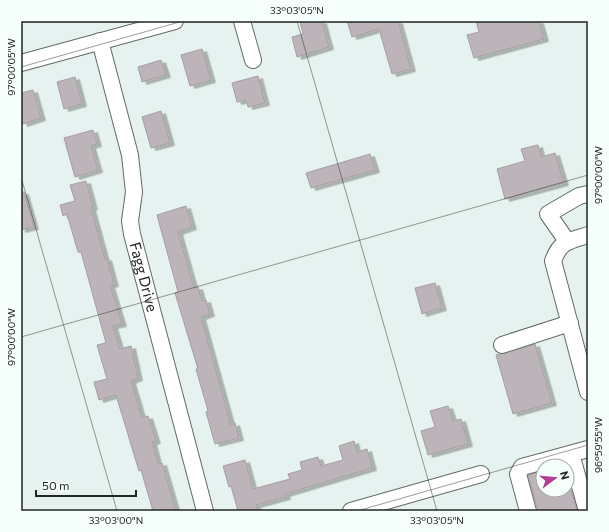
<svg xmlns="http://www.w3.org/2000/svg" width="609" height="532" font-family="Commissioner,sans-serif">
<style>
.building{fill:#bdb4ba;stroke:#a69da3;filter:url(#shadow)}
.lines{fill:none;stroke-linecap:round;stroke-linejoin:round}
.minor-casing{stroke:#606b69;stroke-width:18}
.minor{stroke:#fff;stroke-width:16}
.ticks{fill:none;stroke:#212624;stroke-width:1;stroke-opacity:0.45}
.labels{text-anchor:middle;stroke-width:3;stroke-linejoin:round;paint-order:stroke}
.street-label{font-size:15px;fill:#212624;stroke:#f5fffc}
.neatline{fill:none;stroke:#212624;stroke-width:1.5}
.ticks-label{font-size:10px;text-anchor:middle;fill:#212624}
</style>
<defs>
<filter id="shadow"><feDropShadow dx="4.5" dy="2.5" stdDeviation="0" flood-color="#0004"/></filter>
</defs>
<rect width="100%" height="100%" fill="#e6f2ef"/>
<!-- building -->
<path class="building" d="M300,21H322L329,47L297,57L292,37L303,34Z
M347,21H398L411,69L392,74L379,29L352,37Z
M476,21H539L544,39L474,58L467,35L479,32Z
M202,49L211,80L190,86L181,55Z
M161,60L166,75L142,82L138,67Z
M258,76L265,103L248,107L246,100L237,102L232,83Z
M75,77L82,104L64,109L57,82Z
M33,90L41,118L23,124L21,118V93Z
M161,111L170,143L151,148L142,117Z
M93,130L97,144L91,146L98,170L75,177L64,138Z
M538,145L541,157L555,153L564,183L505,199L497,169L525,161L521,149Z
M370,154L375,170L311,188L306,173Z
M86,181L93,207L91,208L105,259L107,258L114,284L110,285L122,324L113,326L120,349L131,346L138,378L131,381L142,418L148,416L156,441L152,442L158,464L162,463L176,511H153L141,470L139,471L116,395L99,400L94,382L107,379L97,345L106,343L81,252H78L67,214L63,216L60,205L75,201L70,185Z
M21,192H24L34,227L21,230Z
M186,206L192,227L178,232L194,288L198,287L202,301L206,300L210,314L201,317L231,425L235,423L239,438L215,444L206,412L208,411L196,369H198L175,293L178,292L157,215Z
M435,283L442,308L422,314L415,288Z
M535,344L552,403L513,414L496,355Z
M448,406L453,421L461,419L468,444L428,455L421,431L435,427L430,411Z
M354,441L357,452L367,449L372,468L285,494L286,497L256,505L257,511H238L231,486L229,487L223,466L245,460L253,489L290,479L288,474L302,470L300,462L318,457L321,466L343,460L339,446Z
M543,471V490H571L577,511H538L528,475Z"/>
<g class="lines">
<!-- minor casing -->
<g class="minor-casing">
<g id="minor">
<path d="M242,21L253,60"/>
<path id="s1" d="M100,41L130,155L134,192L130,221L132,234L205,511"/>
<path d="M21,63L175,21"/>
<path d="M588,235C569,241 560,241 553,261L588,392"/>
<path d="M567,241L548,214L579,196L588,194"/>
<path d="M502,345L570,323"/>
<path d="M571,454L587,511"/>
<path d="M351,511L481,474"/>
<path d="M528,511L518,474L522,467L588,449"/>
</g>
</g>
<!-- minor -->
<use href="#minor" class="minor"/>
</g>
<!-- ticks -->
<path class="ticks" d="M297,21L437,511M21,67L183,21M21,177L117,511M21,337L588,175M357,511L588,445"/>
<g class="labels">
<!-- street labels -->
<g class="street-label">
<text dy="5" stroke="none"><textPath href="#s1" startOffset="242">Fagg Drive</textPath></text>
</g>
</g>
<!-- border -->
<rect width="609" height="532" fill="none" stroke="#f5fffc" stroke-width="44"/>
<!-- north arrow -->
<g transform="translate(555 478) rotate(74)"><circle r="19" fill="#f5fffc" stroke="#a0a8a6"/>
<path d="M0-3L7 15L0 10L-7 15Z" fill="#b43e95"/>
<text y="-6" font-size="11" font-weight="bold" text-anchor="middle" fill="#212624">N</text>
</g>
<!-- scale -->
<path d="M36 490v6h100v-6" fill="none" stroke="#212624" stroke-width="2"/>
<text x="42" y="490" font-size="12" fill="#212624" stroke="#f5fffc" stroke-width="3" paint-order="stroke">50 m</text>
<rect x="22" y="22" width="565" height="488" class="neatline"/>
<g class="ticks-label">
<text x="297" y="14">33°03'05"N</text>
<text transform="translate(11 67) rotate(-90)" y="4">97°00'05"W</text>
<text transform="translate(598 175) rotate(-90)" y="4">97°00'00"W</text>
<text transform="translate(11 337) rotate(-90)" y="4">97°00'00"W</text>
<text transform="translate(598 445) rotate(-90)" y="4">96°59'55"W</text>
<text x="116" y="524">33°03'00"N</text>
<text x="437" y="524">33°03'05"N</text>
</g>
</svg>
